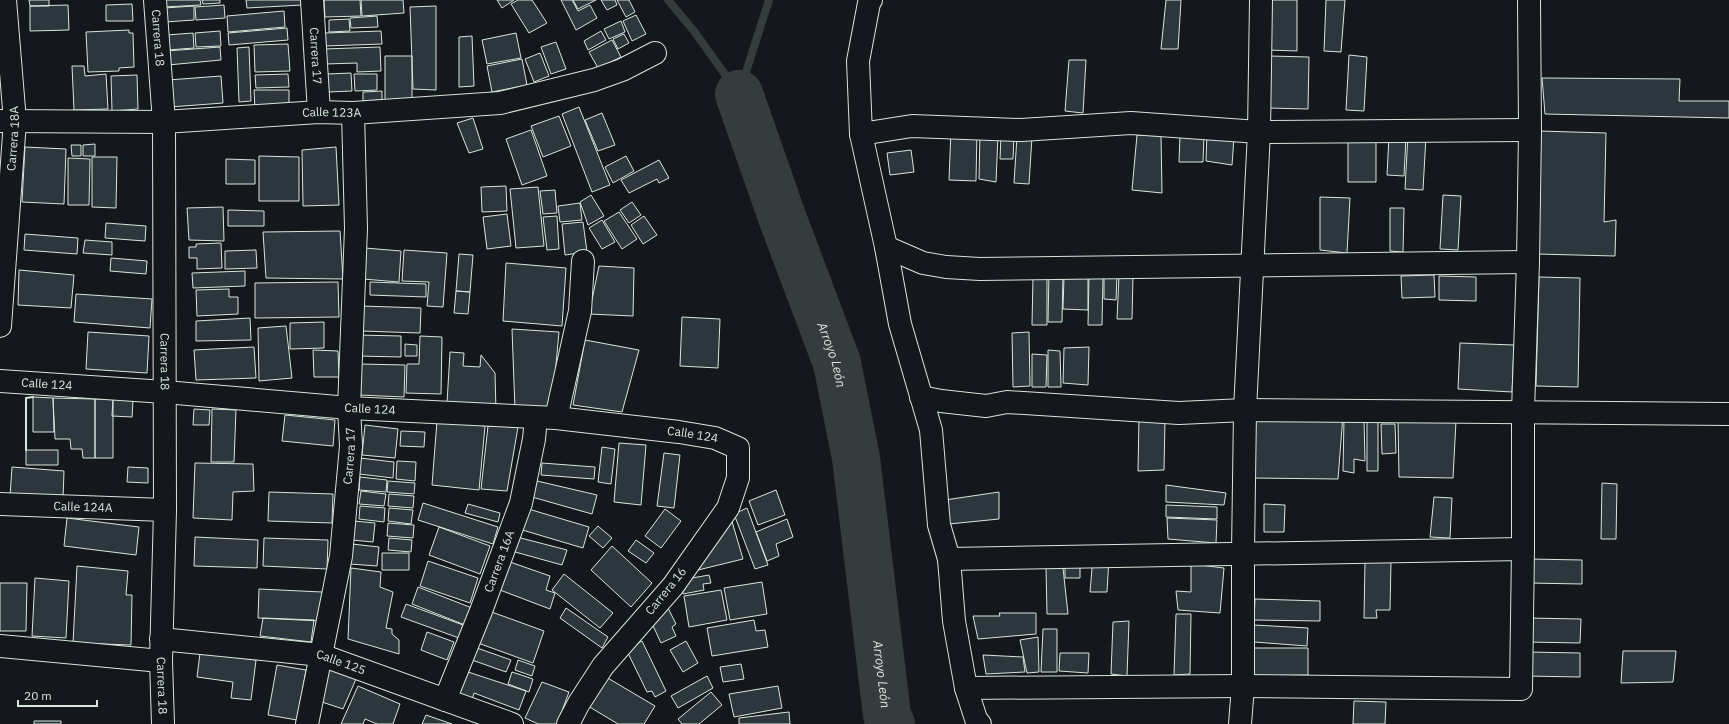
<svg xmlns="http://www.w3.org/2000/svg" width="1729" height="724" font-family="'IBM Plex Sans',sans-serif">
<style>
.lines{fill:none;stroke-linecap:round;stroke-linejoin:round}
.stream{stroke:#363b3e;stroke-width:8}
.river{stroke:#363b3e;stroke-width:48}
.building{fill:#2c363c;stroke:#d8e6dc}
.minor-casing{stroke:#d8e6dc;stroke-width:24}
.minor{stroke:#14181c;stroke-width:22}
.wall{stroke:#d8e6dc;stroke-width:2}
.labels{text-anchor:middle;stroke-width:3;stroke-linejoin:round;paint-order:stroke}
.street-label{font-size:12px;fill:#d8e6dc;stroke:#14181c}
.water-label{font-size:13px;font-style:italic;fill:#d8e6dc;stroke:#14181c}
</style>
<rect width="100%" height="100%" fill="#14181c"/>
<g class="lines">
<!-- stream -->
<path class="stream" d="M668,0L694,31L739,94
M739,94L769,0"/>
<!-- river -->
<path class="river" id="s1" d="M739,94L782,217L837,363L856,458L887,715L891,724"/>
</g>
<!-- building -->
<path class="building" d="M29,0H49V6H30Z
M164,0H200L201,5L164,7Z
M202,0H220V3L203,4Z
M246,0H302V5L247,8Z
M324,0H360L361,16L325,17Z
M361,0H403L404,13L362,16Z
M497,0H514L502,8Z
M518,0H532L547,23L529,33L511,4Z
M561,0H572L578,11L590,5L597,18L576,30Z
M573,0H596L578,9Z
M601,0H615L617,5L607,10Z
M617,0H629L635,12L626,17Z
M1166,0H1181L1178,49H1161Z
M1269,0H1297V51L1268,50Z
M1326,0H1345L1341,52L1324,51Z
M132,4L133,21H106V5Z
M68,5L69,30L30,31V6Z
M224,5L225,18L196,20L195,7Z
M194,6V20L165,22L164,8Z
M436,6V90L413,89L410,7Z
M284,11L285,27L228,32L227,16Z
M636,15L646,34L632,41L623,21Z
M377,16L378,27L351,28L350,18Z
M349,19L350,31L329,32V20Z
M621,21L625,32L609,39L604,29Z
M287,28L288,40L229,45L228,33Z
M129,30V33H133L134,67L119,68V71L88,72L86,32Z
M220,31L221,46L196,47L195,33Z
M381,31L382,44L325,46V33Z
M601,31L606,40L588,50L584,41Z
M193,33L194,48L168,50L167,35Z
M516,33L521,58L487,64L482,40Z
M624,34L629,43L618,49L613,39Z
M472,36L474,86L459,87V37Z
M612,40L621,57L598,68L589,52Z
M556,42L566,69L551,74L541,47Z
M288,44L290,71L255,72L254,45Z
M220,47L221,60L168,65L166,51Z
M249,47L251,101L239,102L237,48Z
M380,47L381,71L357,72V63L325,64L324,49Z
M540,53L549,76L534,82L525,59Z
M1349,55L1367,57L1364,111L1346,110Z
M385,56H412V101H385Z
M1269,56L1309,57L1308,109L1268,108Z
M522,59L527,85L492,92L487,66Z
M1069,60H1086L1083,113L1065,111Z
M72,66H84L85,76L106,74L108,109L74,110Z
M351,73L352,91L328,92L327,74Z
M288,74L289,87L256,88L255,75Z
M354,74H377V90L355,91Z
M137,75L138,109L112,111L111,76Z
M221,76L223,103L170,107L168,80Z
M1542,78L1680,79L1679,101H1729V118L1545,114Z
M254,90H289V107L255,109Z
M382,91V100L363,101V92Z
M579,107L610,185L592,192L562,114Z
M602,113L615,145L598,151L585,120Z
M559,116L571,146L543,157L531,126Z
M473,118L483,149L469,153L457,123Z
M951,129L977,130L976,181L949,180Z
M531,130L547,176L522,185L506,139Z
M1539,131L1606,133L1604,222L1616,220L1615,256L1537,254Z
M1207,133L1234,137L1232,165L1206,161Z
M980,134L998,135L996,182L979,179Z
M1408,134L1426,136L1423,190L1405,189Z
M1001,135L1014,136L1013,159H1000Z
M1137,135L1161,136L1162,193L1132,190Z
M1180,135L1204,136L1203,162H1179Z
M1017,136L1032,137L1029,184L1014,183Z
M1348,136H1376V182H1348Z
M1389,136L1406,137L1404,176L1387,175Z
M95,144V156H83V145Z
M71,145H81V156H72Z
M25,147L66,149L64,204L22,202Z
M336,147L339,205L303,206L302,150Z
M911,150L914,172L890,175L887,153Z
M259,156L299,157V201H259Z
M626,156L634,171L613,183L605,167Z
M92,157H117L116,208L92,207Z
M68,158L90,159L89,205H68Z
M226,159L255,160V184H226Z
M659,160L669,178L659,183L657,179L629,193L621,180Z
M506,186L507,211L482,212L481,187Z
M538,187L544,246L516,248L510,189Z
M555,190L557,213L543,214L540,191Z
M591,195L604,216L588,225L580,202Z
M1443,195L1461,196L1458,250L1440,249Z
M1320,197L1350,198L1347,253L1320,250Z
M632,202L641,215L629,223L620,210Z
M580,203L582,220L560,222L558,206Z
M223,207L224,241L189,240L187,208Z
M1390,208H1404L1403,252L1390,251Z
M228,210L264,211V226H228Z
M619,212L637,239L622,249L604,221Z
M507,214L511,246L487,249L483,217Z
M557,216L559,249L547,250L543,217Z
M644,216L657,235L643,244L631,225Z
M602,220L615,242L602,249L589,228Z
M583,222L587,252L565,255L562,224Z
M106,223L146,226L145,241L105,238Z
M340,231L343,279L266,278L263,232Z
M25,234L78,238L77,254L24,250Z
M85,240L112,242V255L83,253Z
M221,243L222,268L197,269V258H189V247H196V244Z
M365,248L401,251L399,282L363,279Z
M256,250L257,268L225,269V251Z
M404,250L447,253L443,307L427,306L429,282L402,281Z
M459,254L473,255L470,292L456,291Z
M111,258L147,261L146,274L110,271Z
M506,263L566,268L562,326L503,321Z
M599,266L634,268L633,316L589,314Z
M19,270L74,275L71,308L18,305Z
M245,271V286L193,288L192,273Z
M1049,272L1063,273L1062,322H1048Z
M1104,275H1117L1116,300L1104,299Z
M1434,275L1435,297L1402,298L1401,276Z
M1033,276H1047V325H1032Z
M1064,276L1088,277V310L1063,309Z
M1089,276H1103L1102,325H1088Z
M1119,276H1133L1132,319H1117Z
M1439,276L1476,277V301L1439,300Z
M1539,277L1580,278L1578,387L1536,386Z
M338,282L339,317L255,318V283Z
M370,282L426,284V297L370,295Z
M229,289V297H238V314L197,316L196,290Z
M456,291L470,292L468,314L454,313Z
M76,294L152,299L150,328L74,322Z
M362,306L421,308L420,333L361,331Z
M682,317L720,319L718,368L680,366Z
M250,318L251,340L196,341V321Z
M324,322V348L290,349V323Z
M286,326L292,378L259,381L258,328Z
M512,329L559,332L552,407L515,410Z
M88,332L149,336L147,373L86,369Z
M1029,332L1030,386L1013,387L1012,333Z
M358,335L401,336V357L358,356Z
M420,336L442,337L441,394L406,393L407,364H419Z
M585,340L639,350L622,412L573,405Z
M1460,343L1514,345L1512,392L1458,389Z
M405,344L417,345V356H405Z
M254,347L256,378L196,380L194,350Z
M1089,347L1088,385L1063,383L1064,348Z
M313,350L338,351L339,377H314Z
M1048,350L1060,351L1061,387H1048Z
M450,352L464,353L463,366L480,367L481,355L495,373L496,411L447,403Z
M1032,354L1047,355L1046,387H1032Z
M359,364L405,365L404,397L359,395Z
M33,397L53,398L54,432H33Z
M53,398L95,399V458H83L82,449H71L70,439H55Z
M95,399H113V458H95Z
M113,399L133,401L132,417L112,416Z
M194,409L210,410L209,425H193Z
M212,409L236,410L234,462H211Z
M285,415L335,420L333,446L282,441Z
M1343,415L1338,479L1253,478L1251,418Z
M1139,418L1165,420L1164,470L1138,471Z
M1344,418L1364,420L1365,461L1354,459V473L1343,471Z
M1398,419L1456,421L1453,478L1399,477Z
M437,421L485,426L479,490L432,485Z
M1367,422H1378V471H1367Z
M1381,424H1395L1396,453L1382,454Z
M365,425L398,429L395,458L362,455Z
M488,426L518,427L507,491L481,489Z
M401,431L425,432L424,447L400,446Z
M619,443L646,445L641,505L614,502Z
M602,447L615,449L611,484L598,482Z
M26,450H58V465H26Z
M664,453L680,455L674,508L657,506Z
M360,458L394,462L393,478L359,474Z
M397,461L416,462L415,481L396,479Z
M195,463L253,464L254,491L233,492L232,520L193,518Z
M542,463L595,467L594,479L541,475Z
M12,467L64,471L63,499L10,496Z
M128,467L148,468V483L127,482Z
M360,477L387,480L386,492L359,490Z
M388,481L415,483L414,494L387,492Z
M537,481L597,495L592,514L532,497Z
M1602,483L1617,484L1616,539H1601Z
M1166,485L1226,493L1224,505L1166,502Z
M776,490L785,515L758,525L749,501Z
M361,491L386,494L384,506L359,504Z
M269,492L333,494L332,523L268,521Z
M999,492V519L949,524L945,500Z
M389,494L414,496L413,508L388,506Z
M1434,497L1452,498L1450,538L1430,537Z
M423,503L498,527L493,544L418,520Z
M468,504L500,513L498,522L465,513Z
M1264,504L1285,505L1284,532H1264Z
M1166,505L1217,507V519L1166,517Z
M360,506L385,508L384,522L359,519Z
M389,508L413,510L411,524L388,521Z
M525,508L589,527L583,548L519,529Z
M747,508L768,565L755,569L734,514Z
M665,509L681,521L661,548L645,536Z
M67,518L139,527L136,555L64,546Z
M731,518L743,559L694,571Z
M1167,518L1217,520L1216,543L1168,539Z
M787,519L793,537L776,544L779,556L767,561L756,532Z
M354,521L375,523L373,542L352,540Z
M388,523L414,525L413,538L387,536Z
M598,526L612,538L603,548L589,536Z
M439,527L490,546L480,574L429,555Z
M513,536L567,550L562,565L508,550Z
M195,537L258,540L257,568L194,566Z
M264,538L328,540L327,569L263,566Z
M389,538L412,540L411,552L388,550Z
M636,540L654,553L646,563L628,551Z
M352,544L379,547L377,566L350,564Z
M612,546L652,583L631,607L591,570Z
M382,553H409V570H382Z
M1093,557L1109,558L1107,592H1090Z
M1065,559L1080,561V578H1065Z
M1529,559L1582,560V584L1529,583Z
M428,561L478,578L470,603L420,586Z
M1365,561H1391L1390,610H1376L1377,618H1364Z
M510,562L550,576L546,590L555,593L550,609L500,590Z
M1191,564L1224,568L1220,613L1178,610L1176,591L1191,592Z
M77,566L128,571L126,595H132L131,645L73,643Z
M351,568L381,572L380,587L393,592L386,628L392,629V634L399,640V654L348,639Z
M1046,568H1063L1068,614H1047Z
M564,574L613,613L600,628L552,590Z
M709,575L711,583L703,584L704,590L683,594L681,580Z
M35,578L69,581L66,638L32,636Z
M762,582L767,614L730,620L724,588Z
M0,583H27L26,631H0Z
M418,587L472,608L465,625L412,604Z
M259,589L322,592L321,621L258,618Z
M721,590L727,620L689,627L684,596Z
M1255,599L1320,601V621L1254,620Z
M406,604L463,625L459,638L401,617Z
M566,608L608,637L602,648L560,618Z
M668,608L676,624L672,627L676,636L661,643L649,617Z
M489,611L544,631L533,663L478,643Z
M999,613H1036V634L978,639L973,616H1000Z
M1176,614H1191L1190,674L1174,675Z
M263,618L314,620L311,642L260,636Z
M1528,618L1581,619L1580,643L1528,642Z
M754,620L756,631L765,630L768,647L712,656L707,628Z
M1129,621L1127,676L1111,674L1113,622Z
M1254,625L1308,628L1307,646L1254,642Z
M1043,629H1057V672H1041Z
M427,632L454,642L447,660L421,650Z
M1038,637L1039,672L1027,673L1020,640Z
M642,641L666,691L655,697L652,691L647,692L626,649Z
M686,641L698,663L683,672L670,650Z
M477,648L511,660L506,672L472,660Z
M1252,648H1308V675L1253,676Z
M1623,651H1676L1673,682L1621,683Z
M1527,652L1580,653V677L1527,676Z
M200,653L256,660L251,700L231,698L233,682L197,677Z
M1060,653H1089L1088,673L1059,671Z
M983,655L1023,657L1025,672L986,674Z
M518,660L535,666L532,676L515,670Z
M741,664L744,679L723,682L720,667Z
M277,665L306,670L297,720L268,715Z
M329,668L356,679L343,709L319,701Z
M465,671L526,691L519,710L474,693L472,701L454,696Z
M512,672L533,679L529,692L508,684Z
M707,676L713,688L678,708L671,696Z
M606,677L655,706L644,724H618L588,706Z
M542,682L569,692L557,724H538L525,718Z
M358,686L400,704L393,724H377L365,719L363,724H341Z
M778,686L782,708L734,717L729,694Z
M711,692L722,705L699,724H682L678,719Z
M1354,701L1386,702L1385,724H1353Z
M789,712L790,724H739V718Z
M426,715L452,724H422Z
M34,721H61V724H34Z"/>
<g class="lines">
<!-- minor casing -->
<g class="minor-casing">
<g id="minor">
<path id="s2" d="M155,0L164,122L165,510L161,661L163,724"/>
<path id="s3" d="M312,0L319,112"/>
<path d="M871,0L869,3L858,61L861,134L886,247L900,324L931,430L939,525L949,559L954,621L966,688L976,719L980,724"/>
<path id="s4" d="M0,121L164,122L319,112L353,113L500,103L594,80L622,70L655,53"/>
<path d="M861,134L912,126L1021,130L1131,123L1259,132L1530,130"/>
<path d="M886,247L923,263L946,267L980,269L1528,262"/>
<path id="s5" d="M0,326L15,121L5,0"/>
<path id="s6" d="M0,381L165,392L349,408L556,418L679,432L715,438L738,448V478L728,508L673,586L603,666L579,703L568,724"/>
<path d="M921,397L941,401L986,406L1007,402L1179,413L1245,410L1729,414"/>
<path d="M556,418L580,311L583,261"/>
<path id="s7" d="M0,504L165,510"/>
<path d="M949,559L1523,549"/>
<path id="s8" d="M161,639L321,655L512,724"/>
<path d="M0,646L161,661"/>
<path d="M966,688L1243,686L1521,689L1523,549V411L1528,262L1530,130L1529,0"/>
<path id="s9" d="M445,700L481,611L521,503L534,439L536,418"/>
<path id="s10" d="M307,724L341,556L351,446L349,408L356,228L353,113"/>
<path d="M1240,724L1243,686V553L1245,410L1259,132L1261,0"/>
</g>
</g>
<!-- minor -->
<use href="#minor" class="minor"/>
<!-- wall -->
<path class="wall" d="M26,450V398L33,397"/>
</g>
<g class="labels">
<!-- street labels -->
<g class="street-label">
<text dy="4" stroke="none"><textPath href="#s2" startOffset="38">Carrera 18</textPath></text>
<text dy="4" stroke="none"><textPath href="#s3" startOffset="56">Carrera 17</textPath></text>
<text dy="4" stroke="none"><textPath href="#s4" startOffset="332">Calle 123A</textPath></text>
<text dy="4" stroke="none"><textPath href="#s5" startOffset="188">Carrera 18A</textPath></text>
<text dy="4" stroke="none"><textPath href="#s2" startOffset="362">Carrera 18</textPath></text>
<text dy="4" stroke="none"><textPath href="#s6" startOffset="47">Calle 124</textPath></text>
<text dy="4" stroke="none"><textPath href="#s6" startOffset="371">Calle 124</textPath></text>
<text dy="4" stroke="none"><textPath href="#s6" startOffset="695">Calle 124</textPath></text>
<text dy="4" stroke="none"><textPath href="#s10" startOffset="272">Carrera 17</textPath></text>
<text dy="4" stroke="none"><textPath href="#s7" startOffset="83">Calle 124A</textPath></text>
<text dy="4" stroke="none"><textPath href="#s9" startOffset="149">Carrera 16A</textPath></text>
<text transform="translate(666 591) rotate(-51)" y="4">Carrera 16</text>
<text dy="4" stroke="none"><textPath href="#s8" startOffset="182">Calle 125</textPath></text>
<text dy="4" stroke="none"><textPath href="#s2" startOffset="686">Carrera 18</textPath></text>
</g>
<!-- water labels -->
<g class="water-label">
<text dy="5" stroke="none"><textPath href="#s1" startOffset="277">Arroyo León</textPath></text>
<text dy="5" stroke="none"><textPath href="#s1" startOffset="601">Arroyo León</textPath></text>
</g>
</g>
<!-- scale -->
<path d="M18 700v6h79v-6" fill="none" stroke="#d8e6dc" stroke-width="2"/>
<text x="24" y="700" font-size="12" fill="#d8e6dc" stroke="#14181c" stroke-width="3" paint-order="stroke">20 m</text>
</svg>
